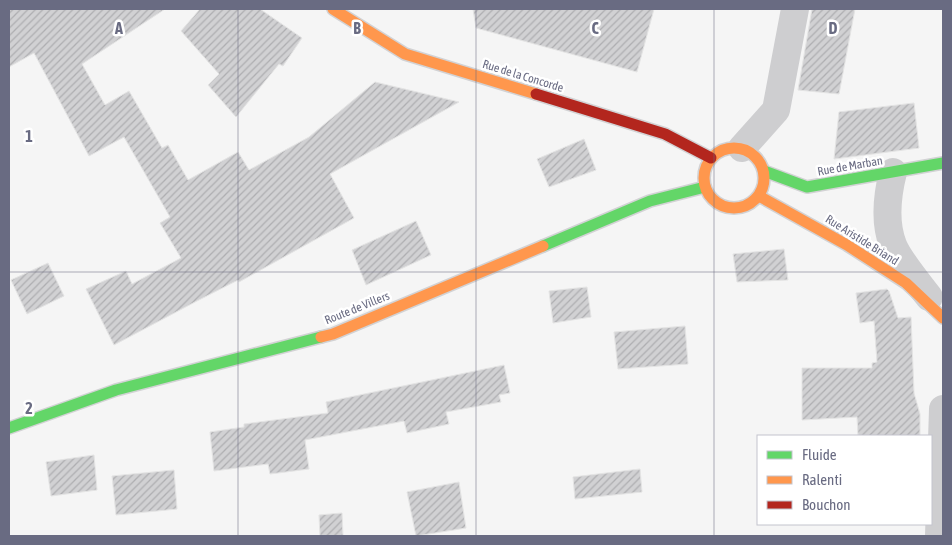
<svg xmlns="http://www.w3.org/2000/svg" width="952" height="545" font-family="'Asap Condensed',sans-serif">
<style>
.building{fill:url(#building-hatch);stroke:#e4e4e4}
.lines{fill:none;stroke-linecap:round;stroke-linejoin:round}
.fast-casing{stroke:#d2d2d4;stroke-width:14}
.slow-casing{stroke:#d2d2d4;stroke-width:14}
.jam-casing{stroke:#d2d2d4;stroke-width:14}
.street{stroke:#ceced0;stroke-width:28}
.fast{stroke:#63d668;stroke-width:11}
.slow{stroke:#ff974d;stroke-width:11}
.jam{stroke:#b3261e;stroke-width:11}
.grid{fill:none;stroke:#696b82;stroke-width:1;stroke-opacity:0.55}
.labels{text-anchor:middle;stroke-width:5;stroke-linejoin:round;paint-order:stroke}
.street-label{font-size:12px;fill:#696b82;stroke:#fff}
.grid-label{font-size:16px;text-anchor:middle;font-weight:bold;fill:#696b82;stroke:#fff;stroke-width:5;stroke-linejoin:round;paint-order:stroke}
</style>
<defs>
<pattern id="building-hatch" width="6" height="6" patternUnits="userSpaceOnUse" patternTransform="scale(1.25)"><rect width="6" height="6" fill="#d1d1d3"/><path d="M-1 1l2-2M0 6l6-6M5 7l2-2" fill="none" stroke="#aeaeb1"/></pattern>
</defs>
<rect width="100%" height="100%" fill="#f5f5f5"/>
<!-- building -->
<path class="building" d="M9,9H165L82,64L105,105L129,91L162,148L168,145L188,180L238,152L249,170L309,137L375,82L459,102L330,174L354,218L239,282L238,280L195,302L114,345L86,289L126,271L132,284L181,258L160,223L170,217L124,137L89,156L34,53L9,67Z
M200,9H260L302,38L283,66L279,64L236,117L208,85L219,74L181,31Z
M473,9H654L637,72L476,28Z
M812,9H855L839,94L798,90Z
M914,103L919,148L834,159L839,112Z
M584,139L596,170L549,187L537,159Z
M416,221L431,255L366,285L352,250Z
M784,249L788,280L737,282L733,254Z
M48,263L64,296L27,314L11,280Z
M587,287L591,317L553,323L549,291Z
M887,289L889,291L898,318L911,317L914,393L920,414V436H858L857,417L802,420V368H872V363L877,362L874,321L860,323L856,293Z
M685,326L688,364L618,369L614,332Z
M504,365L510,393L499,395L501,402L446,412L449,424L407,433L404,421L305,440L309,469L270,474L268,464L214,471L210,432L244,427V424L328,413L326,402Z
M94,455L97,490L51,496L46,462Z
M640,469L642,492L575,499L573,477Z
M174,470L177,509L116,515L112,476Z
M459,482L466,528L416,536L407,492Z
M342,513L343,536H320L319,515Z"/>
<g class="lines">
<!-- fast casing -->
<g class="fast-casing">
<path id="fast" d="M764,171L807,187L943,163
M543,246L650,201L705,187
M9,428L116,390L321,337"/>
</g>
<!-- slow casing -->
<g class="slow-casing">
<path id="slow" d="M333,9L405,54L536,94
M704 178a30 30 0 1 1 60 0a30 30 0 1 1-60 0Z
M759,196L847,245L906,283L943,318
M321,337L333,334L543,246"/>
</g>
<!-- jam casing -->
<g class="jam-casing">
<path id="jam" d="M536,94L665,134L711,158"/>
</g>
<!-- street -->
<path class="street" d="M742,148L776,110L795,9
M893,172C887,196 884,222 893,245C899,260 919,284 929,297
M939,536L943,409"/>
<!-- fast -->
<use href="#fast" class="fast"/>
<!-- slow -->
<use href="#slow" class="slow"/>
<!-- jam -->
<use href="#jam" class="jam"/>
</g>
<!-- grid -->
<path class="grid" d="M238,9V536M476,9V536M714,9V536M9,272H943"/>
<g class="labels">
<!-- street labels -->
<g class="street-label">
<text transform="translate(523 76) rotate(17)" y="4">Rue de la Concorde</text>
<text transform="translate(850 166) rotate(-10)" y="4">Rue de Marban</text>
<text transform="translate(862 240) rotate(32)" y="4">Rue Aristide Briand</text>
<text transform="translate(357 308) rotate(-22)" y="4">Route de Villers</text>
</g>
</g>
<g class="grid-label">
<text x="119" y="34">A</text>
<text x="357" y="34">B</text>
<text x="595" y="34">C</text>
<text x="833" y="34">D</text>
<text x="29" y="142">1</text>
<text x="29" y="414">2</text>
</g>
<!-- border -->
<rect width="952" height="545" fill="none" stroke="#696b82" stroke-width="20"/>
<!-- legend -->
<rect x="757" y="435" width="175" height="90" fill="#ffffff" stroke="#c3c4cd"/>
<rect x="767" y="451" width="25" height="8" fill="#63d668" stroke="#c3c4cd"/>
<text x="802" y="460" font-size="15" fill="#696b82">Fluide</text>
<rect x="767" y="476" width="25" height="8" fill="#ff974d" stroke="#c3c4cd"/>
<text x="802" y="485" font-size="15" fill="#696b82">Ralenti</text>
<rect x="767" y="501" width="25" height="8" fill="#b3261e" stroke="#c3c4cd"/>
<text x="802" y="510" font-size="15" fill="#696b82">Bouchon</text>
</svg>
